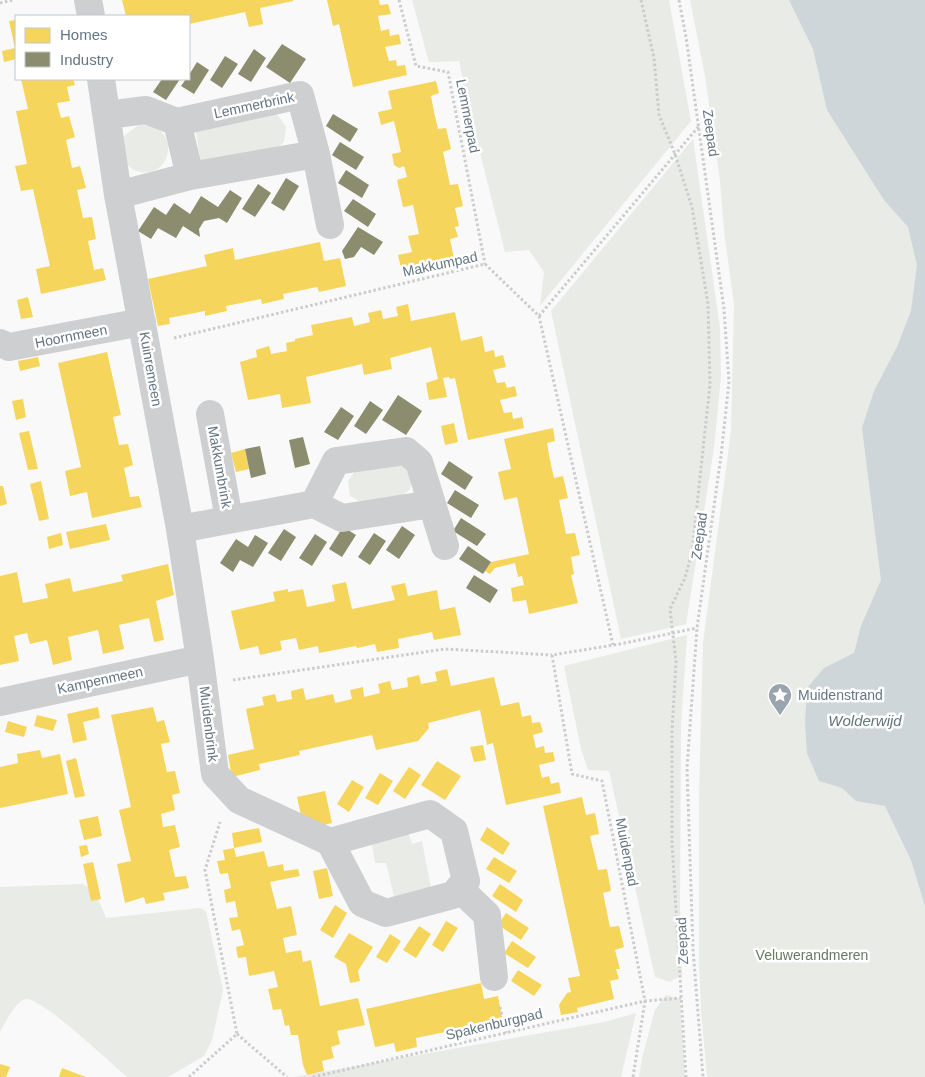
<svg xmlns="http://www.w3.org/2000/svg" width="925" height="1077" font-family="Helvetica,sans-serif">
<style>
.green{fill:#e8ebe6}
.water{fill:#ced6d9}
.homes{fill:#f6d55c}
.industry{fill:#8c8c6e}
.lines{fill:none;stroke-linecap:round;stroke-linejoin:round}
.path{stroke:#cbcccd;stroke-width:3;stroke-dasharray:2.5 2.5;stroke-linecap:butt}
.street{stroke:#cecfd0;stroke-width:28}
.labels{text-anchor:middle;stroke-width:5;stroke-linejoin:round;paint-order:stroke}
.street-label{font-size:14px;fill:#657683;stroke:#fff}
.poi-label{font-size:14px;fill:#657683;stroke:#fff;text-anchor:start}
.park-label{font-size:14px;fill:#687a64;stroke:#fff}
.water-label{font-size:15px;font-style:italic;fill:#60757c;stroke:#fff}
</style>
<rect width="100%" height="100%" fill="#f9f9f9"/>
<!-- green -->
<path class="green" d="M412,0H669L691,121L540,306L544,272L529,250L505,252L468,105L459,61L429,62Z
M690,0H925V1077H707L701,1011L699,959V797L703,643L731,431L734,304L724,231L720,181L705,76Z
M277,114L286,127L284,142L275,150L201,165L195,125Z
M140,124C144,125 151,125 155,127C180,140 167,182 134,170C130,168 123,160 122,155C121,150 124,141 124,136Z
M693,139L720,328L721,376L714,448L686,624L621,639L551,311Z
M405,465L413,477L410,489L401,497L365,504L350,496L348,481L357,468Z
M687,635L681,726L680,905L682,975L670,982L655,977L609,771L588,770L581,749L564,666Z
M408,832L412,844L422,841L432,893L395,900L386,863H375L371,839Z
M82,884L94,889L106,918L200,908L206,911L223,990L212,1040L204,1056L168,1077H127C112,1064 41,997 26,999C15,1001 6,1022 0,1032V887Z
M666,995L680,999L685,1077H639L642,1058L655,1010Z
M636,1013L621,1077H294L604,1022Z"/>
<!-- water -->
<path class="water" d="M789,0H925V906L911,860L885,806L856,801L842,788L819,781L807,753L805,722L807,688L824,668L854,653L861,626L881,580L862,428L874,391L897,347L911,311L917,265L908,227L884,200L827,110L813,49Z"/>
<!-- homes -->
<path class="homes" d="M122,0H293V1L260,8L263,24L249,27L245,12L189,24V16H126Z
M327,0H379L380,5L388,4L391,14L378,16L381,31L389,29L390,36L399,34L401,44L385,47L389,61L396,60L397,66L405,65L407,75L353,87L339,24L333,26Z
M16,20V59L4,62L2,51L15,48L9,21Z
M21,79H73L75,85L67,87L70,101L57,103L61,118L69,116L75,137L66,140L72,168L80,166L86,188L77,190L83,218L92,217L96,239L88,241L94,270L103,268L106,280L41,294L36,269L50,266L33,189L21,191L15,166L27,164L16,111L28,109Z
M436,81L439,93L431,96L434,112L438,129L446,128L451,149L443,152L450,185L458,184L463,206L455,208L459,226L455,227L458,237L450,239L454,258L417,266V268L402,272L398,255L412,252L408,236L419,234L413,205L403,207L397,180L407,177L404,166L399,168L394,165L392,154L401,152L394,121L381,125L378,112L392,109L388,91Z
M320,242L324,261L340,258L346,286L319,292L317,287L283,294L284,299L262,304L261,299L226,306L227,311L205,316V311L169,318L170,324L158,326L148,279L207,266L204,255L233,248L235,260Z
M28,297L33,317L21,319L17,300Z
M408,304L411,321L455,312L461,341L482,336L485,352L494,350L495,357L503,355L506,367L493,370L497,383L505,382L507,388L515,386L517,396L500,400L504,413L512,412L513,419L522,417L524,428L468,440L455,378L450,379L449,377L443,378L447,397L429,400L426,383L438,379L431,347L390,358L392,369L364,375L362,364L306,377L311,403L282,408L280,394L248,400L240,362L257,357L256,350L269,346L271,354L287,351L286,343L295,341V339L313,335L311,325L352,317L354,326L370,322L368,313L381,310L383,319L398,316L396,307Z
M107,352L121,415L113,417L119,445L128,444L133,465L124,468L127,482L130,497L139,496L142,507L92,518L87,492L70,496L65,471L81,467L58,363Z
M38,357L40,366L20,371L18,361Z
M23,399L26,417L16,420L12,401Z
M454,423L458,442L445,445L441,426Z
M553,428L555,441L547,443L550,460L554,478L563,476L568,498L559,500L566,534L575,533L580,555L571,557L574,574L571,575L578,603L529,614L526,600L513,602L511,588L524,585L522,576L518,577L515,563L495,568L490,574L485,571L491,562L529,554L517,497L504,500L498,472L511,469L504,439Z
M29,431L38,469L28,470L19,433Z
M245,449L249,469L236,472L231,453Z
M41,481L49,519L39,521L30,484Z
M0,486H3L7,504L0,506Z
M106,524L110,540L70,549L66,532Z
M61,533L63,545L49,549L47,537Z
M168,564L174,595L156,601L164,640L154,642L149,618L119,625L124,649L103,654L98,630L68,637L72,660L53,665L47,640L30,644L27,633L14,636L19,661L0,665V576L17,572L23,603L48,598L45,584L70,578L73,592L123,581L121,575Z
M346,582L352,609L395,600L391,586L405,583L408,596L437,590L440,610L455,607L461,635L434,640L432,632L398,639L399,648L377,652L375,644L357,648L356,646L319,653L318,646L299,650L296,638L280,641L282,650L260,655L258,646L240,650L231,611L275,601L273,592L288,589V592L303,589L307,607L335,601L332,585Z
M447,669L451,686L494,677L501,706L519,702L522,717L531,715L532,723L540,722L543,732L533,735L536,748L544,746L545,753L553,752L555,761L539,765L542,778L549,776L551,784L559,782L561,793L506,805L493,743L487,745L480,710L428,723L429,728L418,741L376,750L372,735L299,751L300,755L259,764L260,770L232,777L228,755L254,749L246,709L264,705L262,697L275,694L277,702L292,699L291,691L303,688L306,700L333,694L335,703L352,699L350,690L363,687L364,697L380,693L378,684L390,681L392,690L408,687L407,678L419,675L421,684L437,681L435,672Z
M98,707L100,718L83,722L87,740L73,743L67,714Z
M153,707L157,722L164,720L170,742L161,744L164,759L167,772L175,771L180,793L172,795L175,810L161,814L163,827L175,825L180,847L169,850L175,877L186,876L189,888L163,893L165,900L146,904L144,897L125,903L117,864L131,861L119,810L131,807L111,715Z
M37,715L57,720L53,731L34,726Z
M8,721L27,727L24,737L5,732Z
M483,745L486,760L474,762L470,747Z
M40,750L42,758L60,754L68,794L0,808V767L18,763L17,754Z
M76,758L85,796L75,798L66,761Z
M437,761L461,776L445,800L421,785Z
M409,767L421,775L405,799L393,791Z
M380,773L393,781L378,805L365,798Z
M352,780L364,787L349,812L337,804Z
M325,791L332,823L315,827L302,820L297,797Z
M582,797L586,815L595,813L599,834L590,836L598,870L607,869L611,891L603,893L610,927L619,926L624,947L615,950L620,969H616L619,979L610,981L614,999L577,1008L578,1012L561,1015L559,1005L567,993L571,992L568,978L580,976L543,806Z
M98,816L102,836L84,840L79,820Z
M487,827L510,843L503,855L480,840Z
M259,828L262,842L234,848L232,833Z
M87,845L89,854L81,857L79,846Z
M234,848L236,857L264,851L268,867L283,864L284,871L298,869L300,876L270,882L277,909L291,906L297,935L283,938L286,953L301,950L303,962L311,960L320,1006L358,998L365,1025L337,1031L340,1044L331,1047L334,1058L322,1061L324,1071L307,1075L303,1065L298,1035H291L289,1025L285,1026L281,1009L273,1010L268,989L278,987L274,971L249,976L246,957L238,958L236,947L244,945L240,929L232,931L229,918L238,917L235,901L226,903L224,890L231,888L228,873L220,874L217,861L225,860L223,850Z
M494,857L517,871L509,883L486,869Z
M93,862L101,899L91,901L83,864Z
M327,868L333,896L319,899L313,871Z
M500,884L523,900L516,912L492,896Z
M335,905L347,913L333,938L320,930Z
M506,913L529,928L521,940L498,925Z
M446,921L458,928L443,952L432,945Z
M419,926L431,934L416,958L403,950Z
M349,933L373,947L358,971L360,981L350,983L346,964L334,957Z
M390,934L401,941L387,963L376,957Z
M512,941L536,957L528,968L504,953Z
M518,970L542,985L534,996L511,981Z
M481,983L484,999L498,996L503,1023L491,1026L489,1022L472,1026L474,1034L453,1039L450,1031L416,1038L417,1047L396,1052L394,1043L375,1047L366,1009Z
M0,1064L10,1067L6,1077H0Z
M62,1068L86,1077H59Z"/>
<!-- industry -->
<path class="industry" d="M282,44L306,59L290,83L266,67Z
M254,49L266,58L251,82L238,74Z
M225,56L238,64L222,88L210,80Z
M197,62L209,70L194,94L181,86L186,79H189V75Z
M162,79H180L166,100L153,92Z
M333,114L358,129L350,142L326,126Z
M340,142L364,157L356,170L332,155Z
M346,170L369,185L362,198L338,183Z
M286,178L299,186L284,211L271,203Z
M258,184L271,193L255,217L242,209Z
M230,190L242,198L227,223L219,218L204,221L199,229L200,237L183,226L176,238L158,228L151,239L138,231L154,207L166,215L174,203L190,214L201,196L218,207Z
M353,199L376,214L368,227L344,211Z
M358,227L383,242L374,255L361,247L354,257L345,259L342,251Z
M398,395L422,411L406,435L382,420Z
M370,401L383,410L366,434L354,426Z
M341,407L354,416L338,440L324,432Z
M303,437L310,464L295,468L289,440Z
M260,446L266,474L251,478L245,449Z
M449,461L473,477L465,490L441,474Z
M455,490L479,505L471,518L447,503Z
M461,518L486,534L477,546L453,531Z
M402,526L415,535L399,559L386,550Z
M343,527L356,535L342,557L329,549Z
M284,529L296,537L281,561L268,553Z
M374,533L386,541L370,565L358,557Z
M315,534L327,542L312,566L299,558Z
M255,535L268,543L253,567L240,560L233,572L220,563L236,539L248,547Z
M468,546L491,562L483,574L459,559Z
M474,575L498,590L490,603L466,588Z"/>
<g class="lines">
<!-- path -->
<path class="path" d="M399,0L416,66L448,72L485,264
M641,0L654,58L659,115L675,154L692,207L708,304L710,384L692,552L685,578L670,609L676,662L672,730V843L686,1077
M679,0L686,37L724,309L729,382L721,456L697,628L687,768L693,949L703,1077
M0,3L13,0
M485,264L539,316L613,645
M539,316L699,126
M174,338L485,264
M233,680L445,649L552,655
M500,1007L506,1033
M237,1034L287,1077
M189,1077L237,1034L205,870L220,822
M313,1077L645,1001L681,998
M633,1077L645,1001L602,781L572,774L552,655L620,644L697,628"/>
<!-- street -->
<path class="street" d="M88,0L91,16
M101,79L118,195L180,529L200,659L215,774L239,800L330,842L362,903L386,913L453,895L466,881L454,831L430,814L330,842
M107,115L146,110L177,122L300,95L316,154L330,225
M177,122L190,176
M118,195L190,176L316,154
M0,343L9,347L142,322
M210,414L229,519
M314,504L336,461L406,451L419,462L445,546
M180,529L314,504L342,518L432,504
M0,702L200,659
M459,888L487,915L494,977"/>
</g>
<!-- icons -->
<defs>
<g id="sight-pin" transform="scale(1.25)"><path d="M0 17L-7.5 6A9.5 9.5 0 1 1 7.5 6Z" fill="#99a4ac" stroke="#fff"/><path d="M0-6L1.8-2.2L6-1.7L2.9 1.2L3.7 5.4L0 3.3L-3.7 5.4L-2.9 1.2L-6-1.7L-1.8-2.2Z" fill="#fff"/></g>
</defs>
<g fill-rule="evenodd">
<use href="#sight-pin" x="780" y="695"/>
</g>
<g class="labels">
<!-- street labels -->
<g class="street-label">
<text transform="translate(254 105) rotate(-12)" y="5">Lemmerbrink</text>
<text transform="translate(468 116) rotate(79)" y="5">Lemmerpad</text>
<text transform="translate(711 133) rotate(82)" y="5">Zeepad</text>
<text transform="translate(440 264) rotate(-12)" y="5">Makkumpad</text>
<text transform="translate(71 336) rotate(-11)" y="5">Hoornmeen</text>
<text transform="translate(151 369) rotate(80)" y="5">Kuinremeen</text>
<text transform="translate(220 467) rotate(80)" y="5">Makkumbrink</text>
<text transform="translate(699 536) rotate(-82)" y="5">Zeepad</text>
<text transform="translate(100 680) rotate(-12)" y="5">Kampenmeen</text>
<text transform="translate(209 724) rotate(83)" y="5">Muidenbrink</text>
<text transform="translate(627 852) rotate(79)" y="5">Muidenpad</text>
<text transform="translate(682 941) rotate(-93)" y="5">Zeepad</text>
<text transform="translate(494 1024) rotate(-13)" y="5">Spakenburgpad</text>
</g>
<!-- poi labels -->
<g class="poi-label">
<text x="798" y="700">Muidenstrand</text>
</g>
<!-- park labels -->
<g class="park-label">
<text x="812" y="960">Veluwerandmeren</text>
</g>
<!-- water labels -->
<g class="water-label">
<text x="865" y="726">Wolderwijd</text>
</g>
</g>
<!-- legend -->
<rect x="15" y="15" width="175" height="65" fill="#ffffff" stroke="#c1c8cd"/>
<rect x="25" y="28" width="25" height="15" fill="#f6d55c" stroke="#c1c8cd"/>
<text x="60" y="40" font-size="15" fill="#657683">Homes</text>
<rect x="25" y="52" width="25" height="15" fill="#8c8c6e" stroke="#c1c8cd"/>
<text x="60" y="65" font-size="15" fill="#657683">Industry</text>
</svg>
